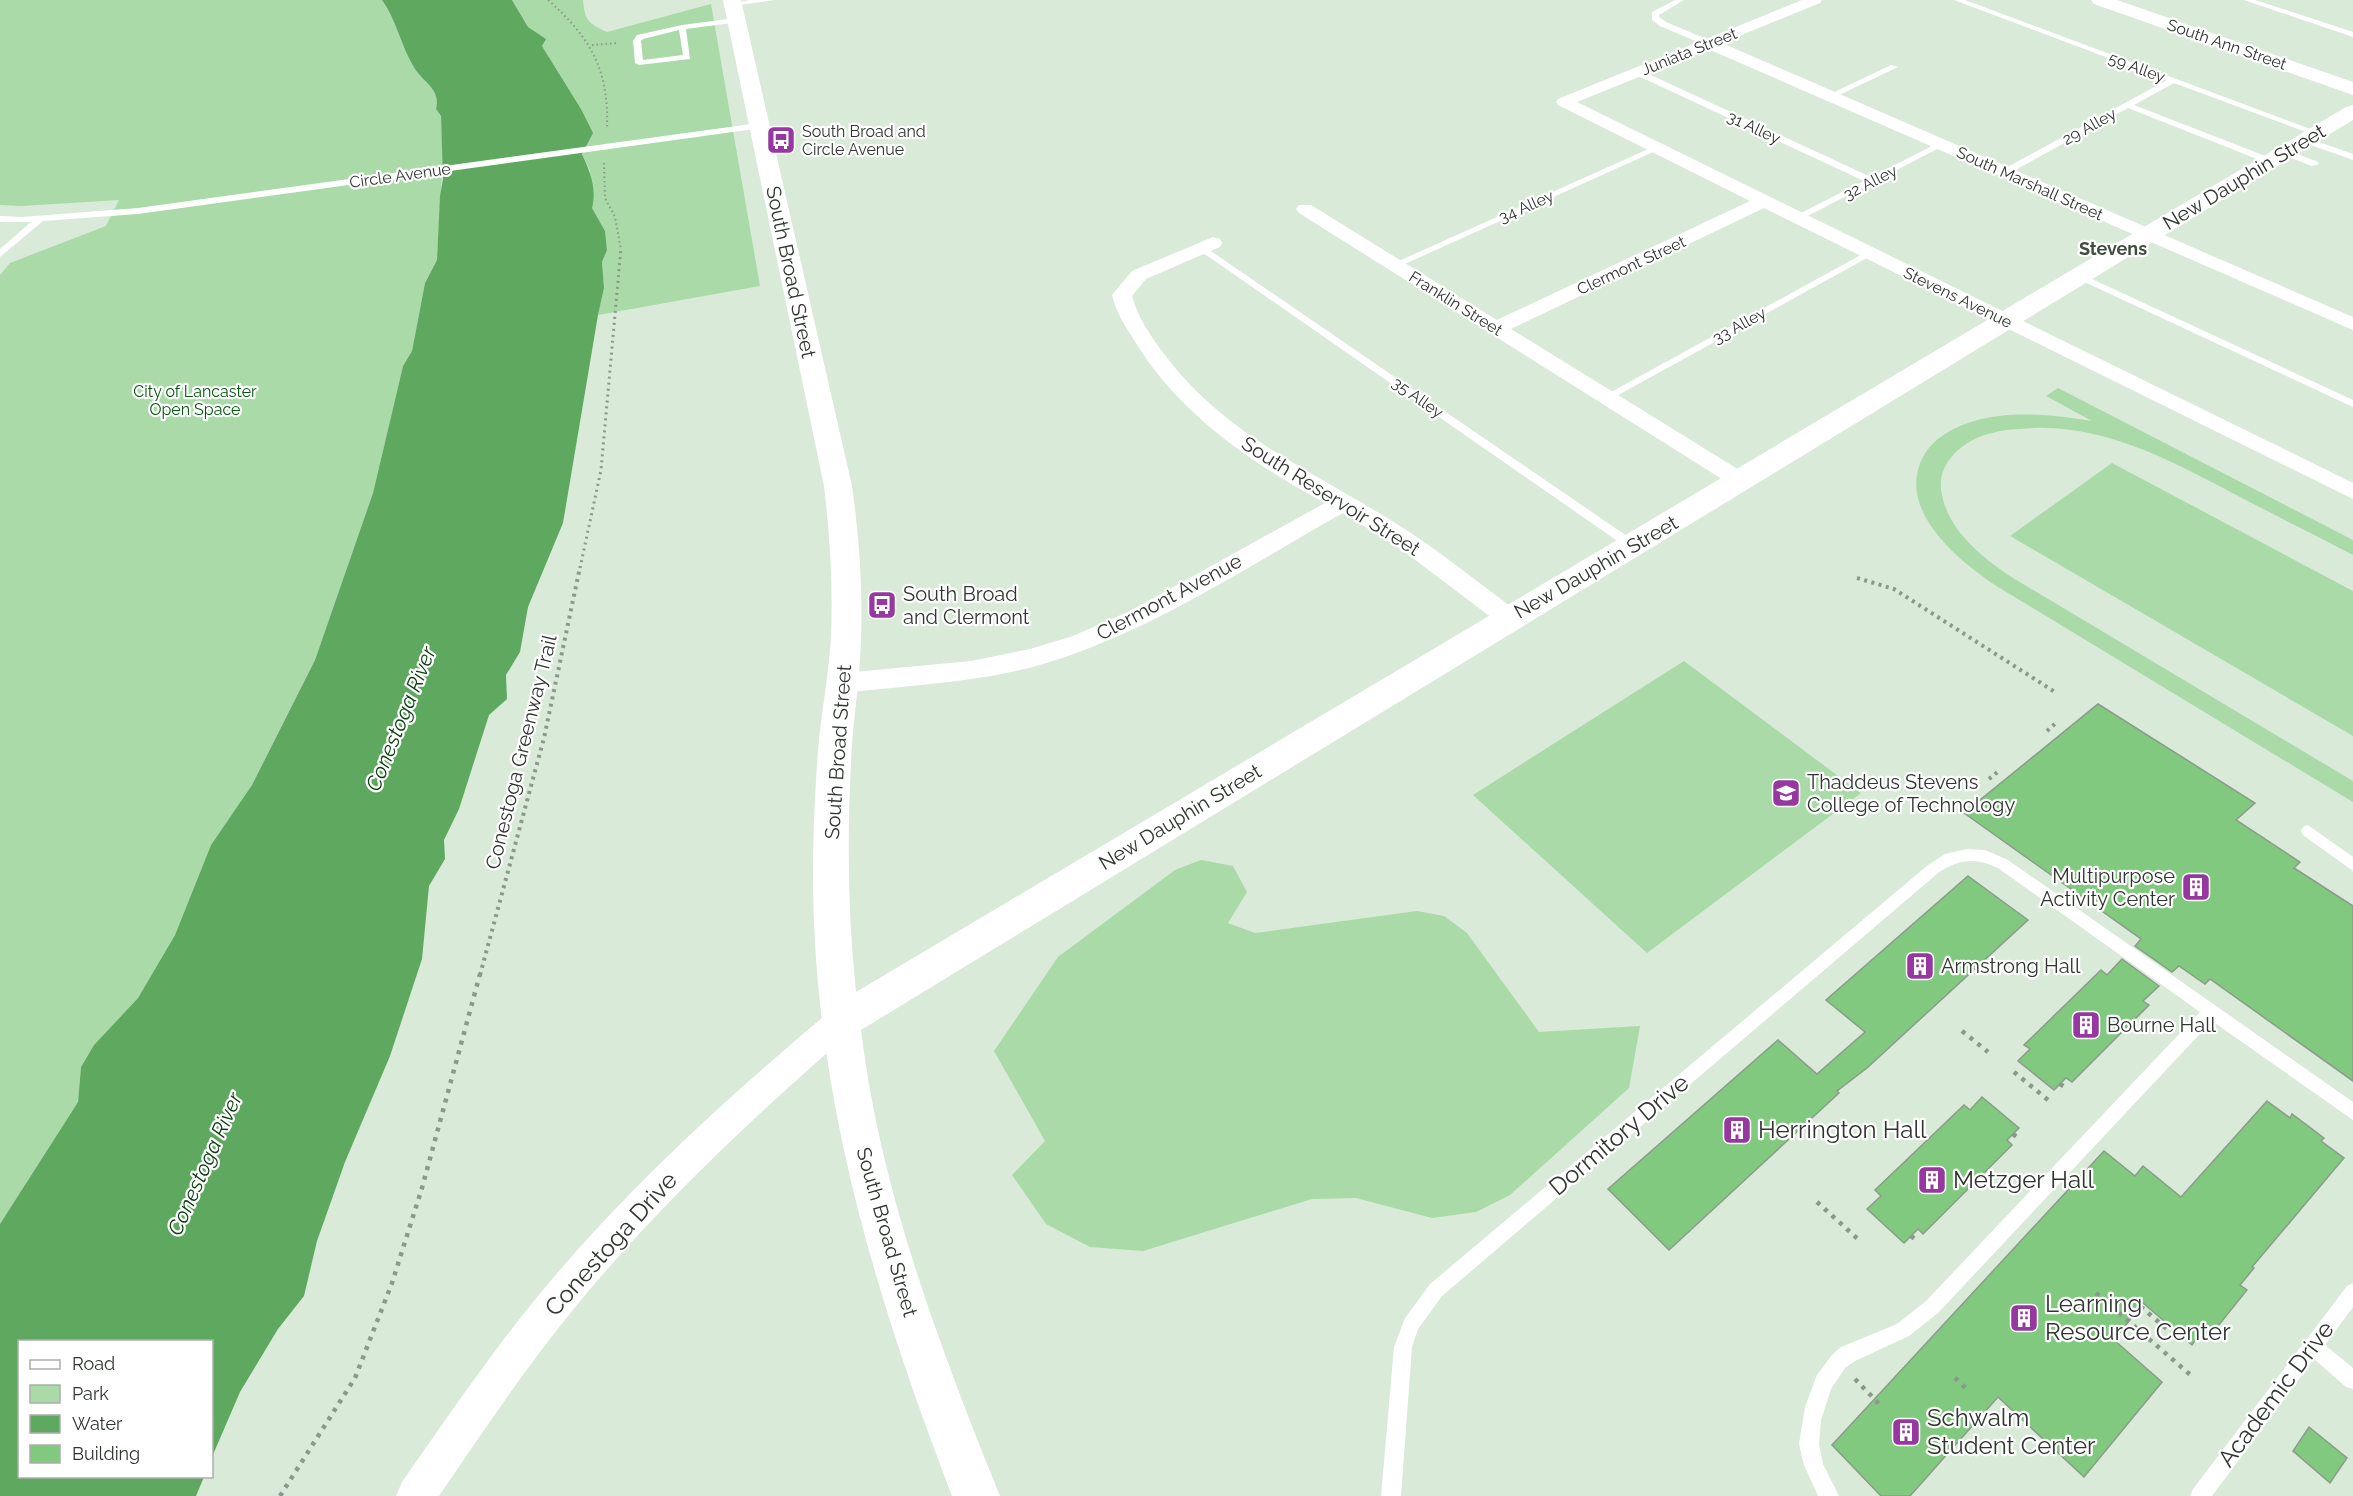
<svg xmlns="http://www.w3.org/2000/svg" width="2353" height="1496" font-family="Raleway,sans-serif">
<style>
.green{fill:#a9daa8}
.water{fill:#5fa85f}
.building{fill:#80c97f;stroke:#8c9b8b;stroke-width:1.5}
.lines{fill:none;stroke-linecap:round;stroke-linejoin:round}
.path-far3{stroke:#8c988c;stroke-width:2;stroke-dasharray:1.5 3;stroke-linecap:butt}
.path-far2{stroke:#8c988c;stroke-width:3;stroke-dasharray:2 4;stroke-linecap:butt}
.path-far1{stroke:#8c988c;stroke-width:4;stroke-dasharray:3 4.5;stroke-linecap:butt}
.path{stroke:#8c988c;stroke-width:4.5;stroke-dasharray:4 6;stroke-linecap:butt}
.lane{fill:#fff;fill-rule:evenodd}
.street{fill:#fff;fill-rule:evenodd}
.secondary{fill:#fff;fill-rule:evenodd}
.labels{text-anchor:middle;stroke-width:4.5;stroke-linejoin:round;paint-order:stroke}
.far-street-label{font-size:16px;fill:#2f352f;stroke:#fff}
.far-poi-label{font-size:16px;fill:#2f352f;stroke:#fff;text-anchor:start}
.far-park-label{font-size:16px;fill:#05570f;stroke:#fff}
.far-neighbourhood-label{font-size:18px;font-weight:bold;fill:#3f4d3f;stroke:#fff}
.street-label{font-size:20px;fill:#2f352f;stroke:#fff}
.poi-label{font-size:20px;fill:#2f352f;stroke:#fff;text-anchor:start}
.water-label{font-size:21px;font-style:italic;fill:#0b400f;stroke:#fff}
.near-poi-label{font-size:24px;fill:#2f352f;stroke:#fff;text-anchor:start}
.near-street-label{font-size:24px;fill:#2f352f;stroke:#fff}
</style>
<rect width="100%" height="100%" fill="#d9ead9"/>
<!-- green -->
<path class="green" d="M0,0H382C397,21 401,47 415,69C424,83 441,89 436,109L441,116L443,157L437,260L425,283L412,351L403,366L373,493L315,660L252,785L211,845L175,935L138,998L94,1045L81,1067L78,1102L0,1224V275L10,263L106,226L119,200L22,206L0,205Z
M512,0H583C585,21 588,23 607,32L711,4L760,286L598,315L604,288L602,262L607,250L605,231L592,208L590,171L582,153L581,109L542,46L545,39L528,27Z
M2058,388L2353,540V555C2317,536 2280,518 2244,499C2173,462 2101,420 2018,429C2000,430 1981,434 1966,444C1951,454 1939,470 1941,489C1946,530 1982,557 2013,578L2353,781V802L1998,587C1960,562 1895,510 1923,457C1933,438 1954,427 1974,421C2013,410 2053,415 2092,421L2046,396Z
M2112,463L2353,591V736L2010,536Z
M1684,661L1861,793L1647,953L1473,795Z
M1201,860L1233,866L1247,892L1228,923L1255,933L1417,911L1444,916L1467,933L1539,1032L1640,1026L1629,1088L1510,1195L1476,1212L1432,1218L1356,1198L1312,1199L1143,1251L1090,1247L1046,1224L1012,1175L1045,1141L994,1051L1058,957L1175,870Z"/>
<!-- water -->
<path class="water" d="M382,0H512L528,27L546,39L542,46L581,109L593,133L582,154C590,171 597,189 592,208L605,231L607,250L602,262L604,288L598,315L563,523L528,607L520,652L506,675L507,699L489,715L459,809L444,840L445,859L429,886L422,959L390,1056L345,1162L317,1241L304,1296L278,1329L240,1392L212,1457V1342H20V1476L204,1477L196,1496H0V1224L78,1102L81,1067L94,1045L138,998L175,935L211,845L252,785L315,660L373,493L403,366L412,351L425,283L437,260L440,196L443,179L441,116L436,109C441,89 424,83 415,69C401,47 397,21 382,0Z"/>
<!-- building -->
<path class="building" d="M2098,704L2255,803L2236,820L2300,862L2294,868L2353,906V1081L2210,979L2205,984L2179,966L2172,972L2135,946L2141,939L1964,813Z
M1968,876L2028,920L1867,1068L1837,1091L1839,1093L1669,1250L1608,1189L1778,1040L1817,1074L1865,1032L1826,1000Z
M2122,959L2159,986L2143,1001L2149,1005L2072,1082L2066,1078L2054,1090L2018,1061L2030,1049L2024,1045L2101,970L2107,975Z
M1982,1097L2019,1128L2007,1140L2012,1145L1923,1234L1918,1229L1904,1243L1867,1209L1881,1196L1875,1190L1964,1105L1970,1110Z
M2267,1101L2290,1118L2292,1114L2324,1138L2321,1141L2344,1158L2252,1267L2254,1268L2240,1285L2247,1290L2210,1336L2203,1330L2192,1345L2143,1303L2114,1340L2162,1382L2084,1477L1998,1397L1910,1496H1881L1832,1445L2104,1151L2135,1176L2143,1166L2181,1197Z
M2309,1427L2347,1458L2330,1483L2293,1451Z"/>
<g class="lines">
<!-- path-far3 -->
<path class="path-far3" d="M548,0C591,38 609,70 607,128
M592,45L618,43
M604,163L605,198L615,217L621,250"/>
<!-- path-far2 -->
<path class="path-far2" d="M580,568L601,470L621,248"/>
<!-- path-far1 -->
<path class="path-far1" d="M1857,578L1894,589L2055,692
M2047,731L2058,721
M1989,779L2000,770
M480,975L544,738L580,567"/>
<!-- path -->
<path class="path" d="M1962,1031L1988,1052
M2014,1072L2048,1100
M2060,1084L2066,1088
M2013,1134L2019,1139
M1817,1202L1859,1240
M1911,1236L1917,1241
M2096,1293L2194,1378
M2133,1300L2175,1336
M1955,1378L1968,1390
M1855,1379L1882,1407
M280,1496L355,1378L392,1283L422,1188L480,974"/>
<!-- lane -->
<path class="lane" d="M750,0H774L733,6L729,4Z
M1675,0H1684L1659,15V17L1666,22L1711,41V45H1705L1660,26L1652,20V12Z
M1954,0H1965L2321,133L2314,135L2174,83L2134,105L2273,159V163H2267L2128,108L2008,174H2002V170L2167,80Z
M2244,0H2255L2353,32V37Z
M736,18L740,20L739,22L686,29L690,59L639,65L635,63L633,41L637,35L682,25ZM679,30L683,55L643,60L641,41L643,39Z
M1891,65L1898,67L1833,98L1826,96Z
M1634,70H1640L1871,177L1938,143L1945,145L1798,221L1793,218L1795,216L1864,181L1634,74Z
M759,123L763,126L762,128L138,214L43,221L0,257V249L31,222H0V216L22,217L138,208Z
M2305,137L2353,154V160L2302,142V138Z
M1655,146L1662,148L1398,267L1390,265Z
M2284,149L2318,162L2319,164L2312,166L2281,154L2280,152Z
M1202,245L1637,543L1639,546L1637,549H1629L1199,250L1197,248Z
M1868,251L1876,253L1611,399H1603L1602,397Z
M2079,273L2353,400V407L2076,278L2074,276Z
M2308,825L2353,857V871L2303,835L2301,831L2303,827Z
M1967,849L1985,850L2008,860L2353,1102V1120L2212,1021L1938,1313L1909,1336L1855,1361L1845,1368L1831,1389L1821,1420L1819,1444L1823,1464L1839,1496H1818L1804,1465L1799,1444L1805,1407L1817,1375L1832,1355L1841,1347L1897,1324L1926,1301L2200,1012L1998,868C1976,857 1958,859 1938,873L1442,1296L1418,1329L1412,1347L1401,1496H1381L1394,1347L1405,1318L1430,1284L1928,865L1945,854Z
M2353,1283V1307L2325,1345L2353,1368V1389L2346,1387L2314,1359L2212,1496H2190L2193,1489L2347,1286Z"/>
<!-- street -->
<path class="street" d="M1802,0H1822L1820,3L1722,43L2353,317V330L1708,49L1577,102L2353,483V499L1764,208L1511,329L1749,476L1752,481L1749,486L1741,488L1733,486L1299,213L1296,209L1299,205H1311L1497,320L1750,201L1558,105L1556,102L1558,99Z
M1213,237L1220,239L1222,243L1220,247L1146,279L1132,296C1138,318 1151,337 1165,355C1225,436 1317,473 1400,526C1441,552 1479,583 1518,612L1521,618L1518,624L1509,627L1500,624L1402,550L1343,513C1243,569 1144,636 1033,667C971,683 906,686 843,693L834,690L830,683L834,676L843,673L971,661L1030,649L1073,636L1130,611L1325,503C1251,463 1178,413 1134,340C1125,326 1116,312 1112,295L1132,271Z
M840,1008L851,1012L856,1022L851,1032C752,1118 655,1209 572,1311C524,1370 482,1433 439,1496H396L402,1482C449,1415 495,1347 548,1284C632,1184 729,1096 829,1012Z"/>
<!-- secondary -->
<path class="secondary" d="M723,0H741L852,486C860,543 864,601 860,659C858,694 852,729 851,764C847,840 848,916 856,992L2346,107L2353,105V120L861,1030C880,1190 940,1348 1000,1496H952C875,1295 814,1096 813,879C813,832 815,785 819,739C823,704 829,671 831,636C833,586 830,536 824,486Z
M2091,0H2117L2353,82V95L2094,4Z"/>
</g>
<!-- icons -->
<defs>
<g id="bus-square" transform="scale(1.5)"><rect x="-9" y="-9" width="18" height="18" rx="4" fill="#9738a1" stroke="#fff"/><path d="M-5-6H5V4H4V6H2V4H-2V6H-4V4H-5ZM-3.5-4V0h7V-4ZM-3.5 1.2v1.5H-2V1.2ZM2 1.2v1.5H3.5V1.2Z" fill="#fff"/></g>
<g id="university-square" transform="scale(1.5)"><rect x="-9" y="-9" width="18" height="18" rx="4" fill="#9738a1" stroke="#fff"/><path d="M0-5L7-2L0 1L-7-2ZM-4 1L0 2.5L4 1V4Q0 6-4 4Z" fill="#fff"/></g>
<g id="building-square" transform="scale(1.5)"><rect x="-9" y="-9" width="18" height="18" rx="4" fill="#9738a1" stroke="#fff"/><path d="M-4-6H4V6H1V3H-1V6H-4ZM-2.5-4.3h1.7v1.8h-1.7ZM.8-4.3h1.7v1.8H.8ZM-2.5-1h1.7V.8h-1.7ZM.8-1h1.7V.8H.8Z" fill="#fff"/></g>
</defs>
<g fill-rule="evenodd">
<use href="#bus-square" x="781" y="140"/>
<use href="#bus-square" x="882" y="605"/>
<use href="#university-square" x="1786" y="793"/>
<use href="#building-square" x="2196" y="887"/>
<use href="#building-square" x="1920" y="966"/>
<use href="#building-square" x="2086" y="1025"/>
<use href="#building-square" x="1737" y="1130"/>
<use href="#building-square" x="1932" y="1180"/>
<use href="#building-square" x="2024" y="1318"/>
<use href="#building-square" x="1906" y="1432"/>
</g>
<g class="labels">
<!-- far-street labels -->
<g class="far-street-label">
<text transform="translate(2227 44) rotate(19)" y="6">South Ann Street</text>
<text transform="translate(1689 51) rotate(-22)" y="6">Juniata Street</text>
<text transform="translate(2137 67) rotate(20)" y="6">59 Alley</text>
<text transform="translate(2089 126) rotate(-29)" y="6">29 Alley</text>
<text transform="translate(1754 127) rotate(25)" y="6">31 Alley</text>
<text transform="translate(400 175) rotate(-8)" y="6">Circle Avenue</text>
<text transform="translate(1870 182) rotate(-27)" y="6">32 Alley</text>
<text transform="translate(2030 183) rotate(24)" y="6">South Marshall Street</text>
<text transform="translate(1526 206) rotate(-24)" y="6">34 Alley</text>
<text transform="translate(1631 265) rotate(-25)" y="6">Clermont Street</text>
<text transform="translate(1958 297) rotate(26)" y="6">Stevens Avenue</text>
<text transform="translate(1456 303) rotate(32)" y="6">Franklin Street</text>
<text transform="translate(1739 325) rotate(-29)" y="6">33 Alley</text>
<text transform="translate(1418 397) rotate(35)" y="6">35 Alley</text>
</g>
<!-- far-poi labels -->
<g class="far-poi-label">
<text x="802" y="137">South Broad and<tspan x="802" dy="18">Circle Avenue</tspan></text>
</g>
<!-- far-park labels -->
<g class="far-park-label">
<text x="195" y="397">City of Lancaster<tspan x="195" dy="18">Open Space</tspan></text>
</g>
<!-- far-neighbourhood labels -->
<g class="far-neighbourhood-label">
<text x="2113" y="255">Stevens</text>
</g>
<!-- street labels -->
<g class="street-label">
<text transform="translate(2244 177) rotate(-31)" y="7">New Dauphin Street</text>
<text transform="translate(791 272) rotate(78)" y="7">South Broad Street</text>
<text transform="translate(1331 496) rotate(32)" y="7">South Reservoir Street</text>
<text transform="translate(1596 567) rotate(-30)" y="7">New Dauphin Street</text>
<text transform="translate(1169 597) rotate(-28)" y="7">Clermont Avenue</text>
<text transform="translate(521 752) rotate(-76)" y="7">Conestoga Greenway Trail</text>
<text transform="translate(838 752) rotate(-86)" y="7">South Broad Street</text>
<text transform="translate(1180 817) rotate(-31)" y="7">New Dauphin Street</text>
<text transform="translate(887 1232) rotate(74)" y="7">South Broad Street</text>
</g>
<!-- poi labels -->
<g class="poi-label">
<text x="903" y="601">South Broad<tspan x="903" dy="23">and Clermont</tspan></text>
<text x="1807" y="789">Thaddeus Stevens<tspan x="1807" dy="23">College of Technology</tspan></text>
<text x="2175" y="883" text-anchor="end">Multipurpose<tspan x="2175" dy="23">Activity Center</tspan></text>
<text x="1941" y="973">Armstrong Hall</text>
<text x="2107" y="1032">Bourne Hall</text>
</g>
<!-- water labels -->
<g class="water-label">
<text transform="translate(401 719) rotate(-68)" y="7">Conestoga River</text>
<text transform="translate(205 1164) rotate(-66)" y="7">Conestoga River</text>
</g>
<!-- near-poi labels -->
<g class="near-poi-label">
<text x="1758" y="1138">Herrington Hall</text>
<text x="1953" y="1188">Metzger Hall</text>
<text x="2045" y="1312">Learning<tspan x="2045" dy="28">Resource Center</tspan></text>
<text x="1927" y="1426">Schwalm<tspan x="1927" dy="28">Student Center</tspan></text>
</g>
<!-- near-street labels -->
<g class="near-street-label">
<text transform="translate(1619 1135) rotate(-40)" y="8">Dormitory Drive</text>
<text transform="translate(611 1244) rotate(-48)" y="8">Conestoga Drive</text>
<text transform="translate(2276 1394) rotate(-53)" y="8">Academic Drive</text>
</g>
</g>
<!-- legend -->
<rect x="18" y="1340" width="195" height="138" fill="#ffffff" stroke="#acaeac" stroke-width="1.5"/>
<rect x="30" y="1360" width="30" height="9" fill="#ffffff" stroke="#acaeac" stroke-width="1.5"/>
<text x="72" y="1370" font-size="18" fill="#2f352f">Road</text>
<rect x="30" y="1385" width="30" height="18" fill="#a9daa8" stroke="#acaeac" stroke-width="1.5"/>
<text x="72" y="1400" font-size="18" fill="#2f352f">Park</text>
<rect x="30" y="1415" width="30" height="18" fill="#5fa85f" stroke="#acaeac" stroke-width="1.5"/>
<text x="72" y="1430" font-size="18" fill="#2f352f">Water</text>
<rect x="30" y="1445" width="30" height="18" fill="#80c97f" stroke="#acaeac" stroke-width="1.5"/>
<text x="72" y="1460" font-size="18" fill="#2f352f">Building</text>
</svg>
